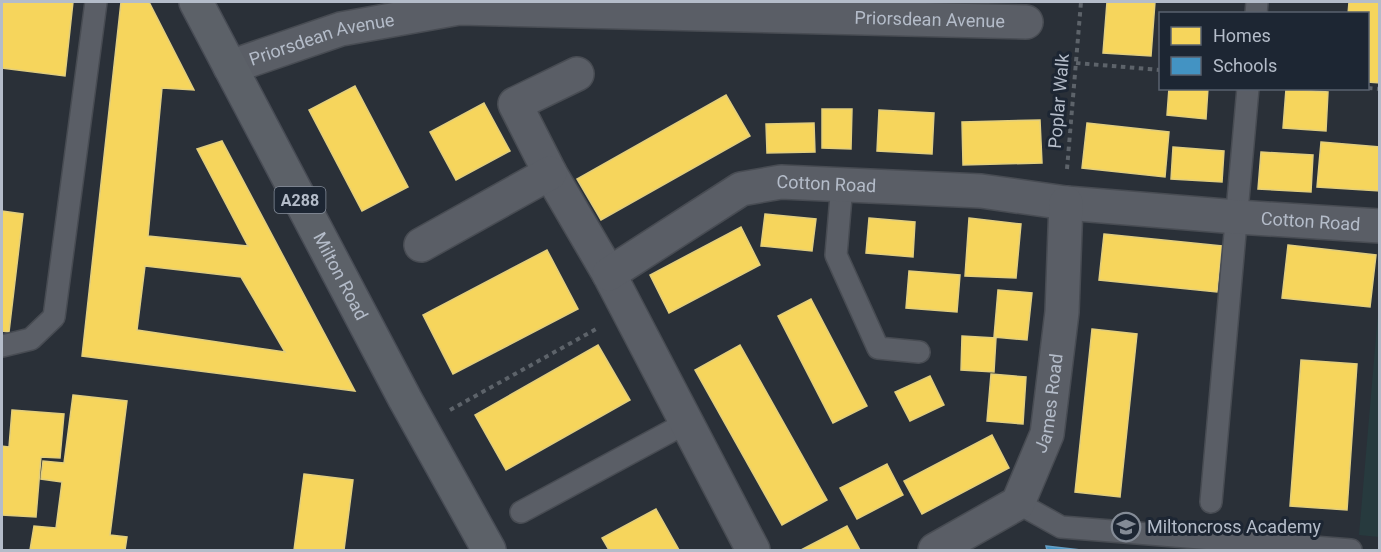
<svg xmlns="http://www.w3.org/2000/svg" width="1381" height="552" font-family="Roboto,sans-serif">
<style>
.green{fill:#273a3e}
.homes{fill:#f6d55c;stroke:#e2ce7d;stroke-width:1.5;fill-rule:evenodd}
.schools{fill:#4393c3;stroke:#659fc5;stroke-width:1.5}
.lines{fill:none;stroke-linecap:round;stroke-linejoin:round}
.service-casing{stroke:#484c53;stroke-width:24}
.minor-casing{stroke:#484c53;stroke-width:36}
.primary-casing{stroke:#484c55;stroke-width:36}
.path{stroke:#5d636a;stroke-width:4;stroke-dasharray:4.5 4.5;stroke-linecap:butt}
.service{stroke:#5a5e66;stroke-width:21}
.minor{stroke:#5a5e66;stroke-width:33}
.primary{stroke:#5c6168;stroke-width:33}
.labels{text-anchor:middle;stroke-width:6;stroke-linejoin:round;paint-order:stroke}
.shield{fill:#1d2633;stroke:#878f9c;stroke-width:1.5}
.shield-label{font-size:16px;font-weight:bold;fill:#b4bcc9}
.street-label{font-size:18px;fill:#b4bcc9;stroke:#1d2633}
.poi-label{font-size:18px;fill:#b4bcc9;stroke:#1d2633;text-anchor:start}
</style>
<rect width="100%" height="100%" fill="#2a3038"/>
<!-- green -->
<path class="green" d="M1379,302V537L1359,535Z"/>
<!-- homes -->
<path class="homes" d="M2,2H73L65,76L2,68Z
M121,2H149L194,90L162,88L148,236L248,246L197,149L222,141L355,391L82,356ZM145,266L241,277L285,352L137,330Z
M1107,2H1155L1151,56L1103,53Z
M1349,2H1380V83L1368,82V14H1348Z
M355,86L408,187L362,211L309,110Z
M1169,88H1208L1206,119L1167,115Z
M1286,89L1328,92L1326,131L1283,128Z
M726,95L750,136L601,220L577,179Z
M484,103L510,151L456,180L430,132Z
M822,109H852L851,149L822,148Z
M879,110L934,113L932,154L877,151Z
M1040,120L1042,163L963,165L962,122Z
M814,123L815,152L767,153L766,124Z
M1087,123L1169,132L1165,177L1082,168Z
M1321,142L1380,147V191L1317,187Z
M1173,147L1224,151L1222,182L1171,179Z
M1261,152L1313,155L1311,192L1258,189Z
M2,211L23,214L9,332L2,331Z
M765,214L816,219L812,251L761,246Z
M869,218L915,222L913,257L866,253Z
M969,218L1021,224L1016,278L965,276Z
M741,227L760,265L669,313L650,275Z
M1104,234L1222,246L1217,292L1099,280Z
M1288,245L1376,255L1370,307L1282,298Z
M547,250L578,309L453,374L423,315Z
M909,271L960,275L957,312L906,308Z
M998,290L1032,293L1027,340L994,337Z
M811,299L867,406L833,423L778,316Z
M1092,329L1137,334L1120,497L1075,492Z
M962,336L996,338L994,372L961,370Z
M598,345L630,400L506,470L475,415Z
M740,345L827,500L782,525L695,370Z
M1301,360L1357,364L1347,510L1290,506Z
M991,374L1026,377L1023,424L987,421Z
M930,376L944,405L910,421L895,392Z
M73,395L127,401L110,535L127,537L125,550H30L34,526L56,528L62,482L41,479L43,461L64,463Z
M12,410L64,414L60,458L41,457L36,517L2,515V446L9,447Z
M992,435L1009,468L922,514L904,481Z
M887,464L903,495L857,519L840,488Z
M304,474L353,480L344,550H294Z
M656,509L679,550H609L602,538Z
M847,526L860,550H801Z"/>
<!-- schools -->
<path class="schools" d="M1046,546L1081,550H1047Z"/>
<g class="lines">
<!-- service casing -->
<g class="service-casing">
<path id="service" d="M1256,14L1257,2
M842,185L836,255L878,348L919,352
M2,346L31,339L54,317L96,2
M1211,502L1248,88
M1018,503L1061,527L1351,550
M521,512L686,423"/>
</g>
<!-- minor casing -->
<g class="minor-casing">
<g id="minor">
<path id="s1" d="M230,67L341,29L459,8L1026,22"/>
<path d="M577,74L515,104L550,173L609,274L753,550"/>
<path d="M421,245L550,173"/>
<path id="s2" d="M609,274L741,189L781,182L981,191L1066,203L1237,217L1380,226"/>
<path id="s3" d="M935,550L1018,503L1047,434L1062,312L1066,203"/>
</g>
</g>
<!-- primary casing -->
<g class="primary-casing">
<g id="primary">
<path id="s4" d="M196,2L405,399L489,550"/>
</g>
</g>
<!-- path -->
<path class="path" d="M1076,63L1160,70
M1368,88L1380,89
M1067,169L1081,2
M450,410L598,328"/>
<!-- service -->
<use href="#service" class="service"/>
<!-- minor -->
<use href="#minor" class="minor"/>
<!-- primary -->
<use href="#primary" class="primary"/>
</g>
<!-- icons -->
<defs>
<g id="school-ring" transform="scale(1.5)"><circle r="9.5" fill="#1d2633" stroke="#848b96" stroke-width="1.5"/><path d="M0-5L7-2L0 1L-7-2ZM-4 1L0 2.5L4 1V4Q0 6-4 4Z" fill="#848b96"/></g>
</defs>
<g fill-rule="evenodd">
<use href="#school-ring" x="1126" y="527"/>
</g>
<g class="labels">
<!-- shield labels -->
<rect class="shield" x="274.5" y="187" width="51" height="26" rx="4.5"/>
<g class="shield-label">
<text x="300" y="206">A288</text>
</g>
<!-- street labels -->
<g class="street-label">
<text dy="6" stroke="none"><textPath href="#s1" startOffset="708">Priorsdean Avenue</textPath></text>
<text dy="6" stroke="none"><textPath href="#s1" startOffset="96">Priorsdean Avenue</textPath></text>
<text transform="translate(1059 101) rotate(-85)" y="6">Poplar Walk</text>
<text dy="6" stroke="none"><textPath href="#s2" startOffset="243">Cotton Road</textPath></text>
<text dy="6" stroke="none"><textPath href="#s2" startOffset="729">Cotton Road</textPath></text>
<text dy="6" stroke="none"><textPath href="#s4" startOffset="310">Milton Road</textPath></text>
<text dy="6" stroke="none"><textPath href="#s3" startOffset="201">James Road</textPath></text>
</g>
<!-- poi labels -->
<g class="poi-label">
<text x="1147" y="533">Miltoncross Academy</text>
</g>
</g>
<!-- border -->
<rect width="1381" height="552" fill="none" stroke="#b4bcc9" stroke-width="6"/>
<!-- legend -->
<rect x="1159" y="12" width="210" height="78" fill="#1d2633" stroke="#59626f" stroke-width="1.5"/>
<rect x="1171" y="27" width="30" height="18" fill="#f6d55c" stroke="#59626f" stroke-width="1.5"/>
<text x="1213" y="42" font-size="18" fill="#b4bcc9">Homes</text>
<rect x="1171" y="57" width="30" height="18" fill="#4393c3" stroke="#59626f" stroke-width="1.5"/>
<text x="1213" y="72" font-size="18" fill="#b4bcc9">Schools</text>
</svg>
